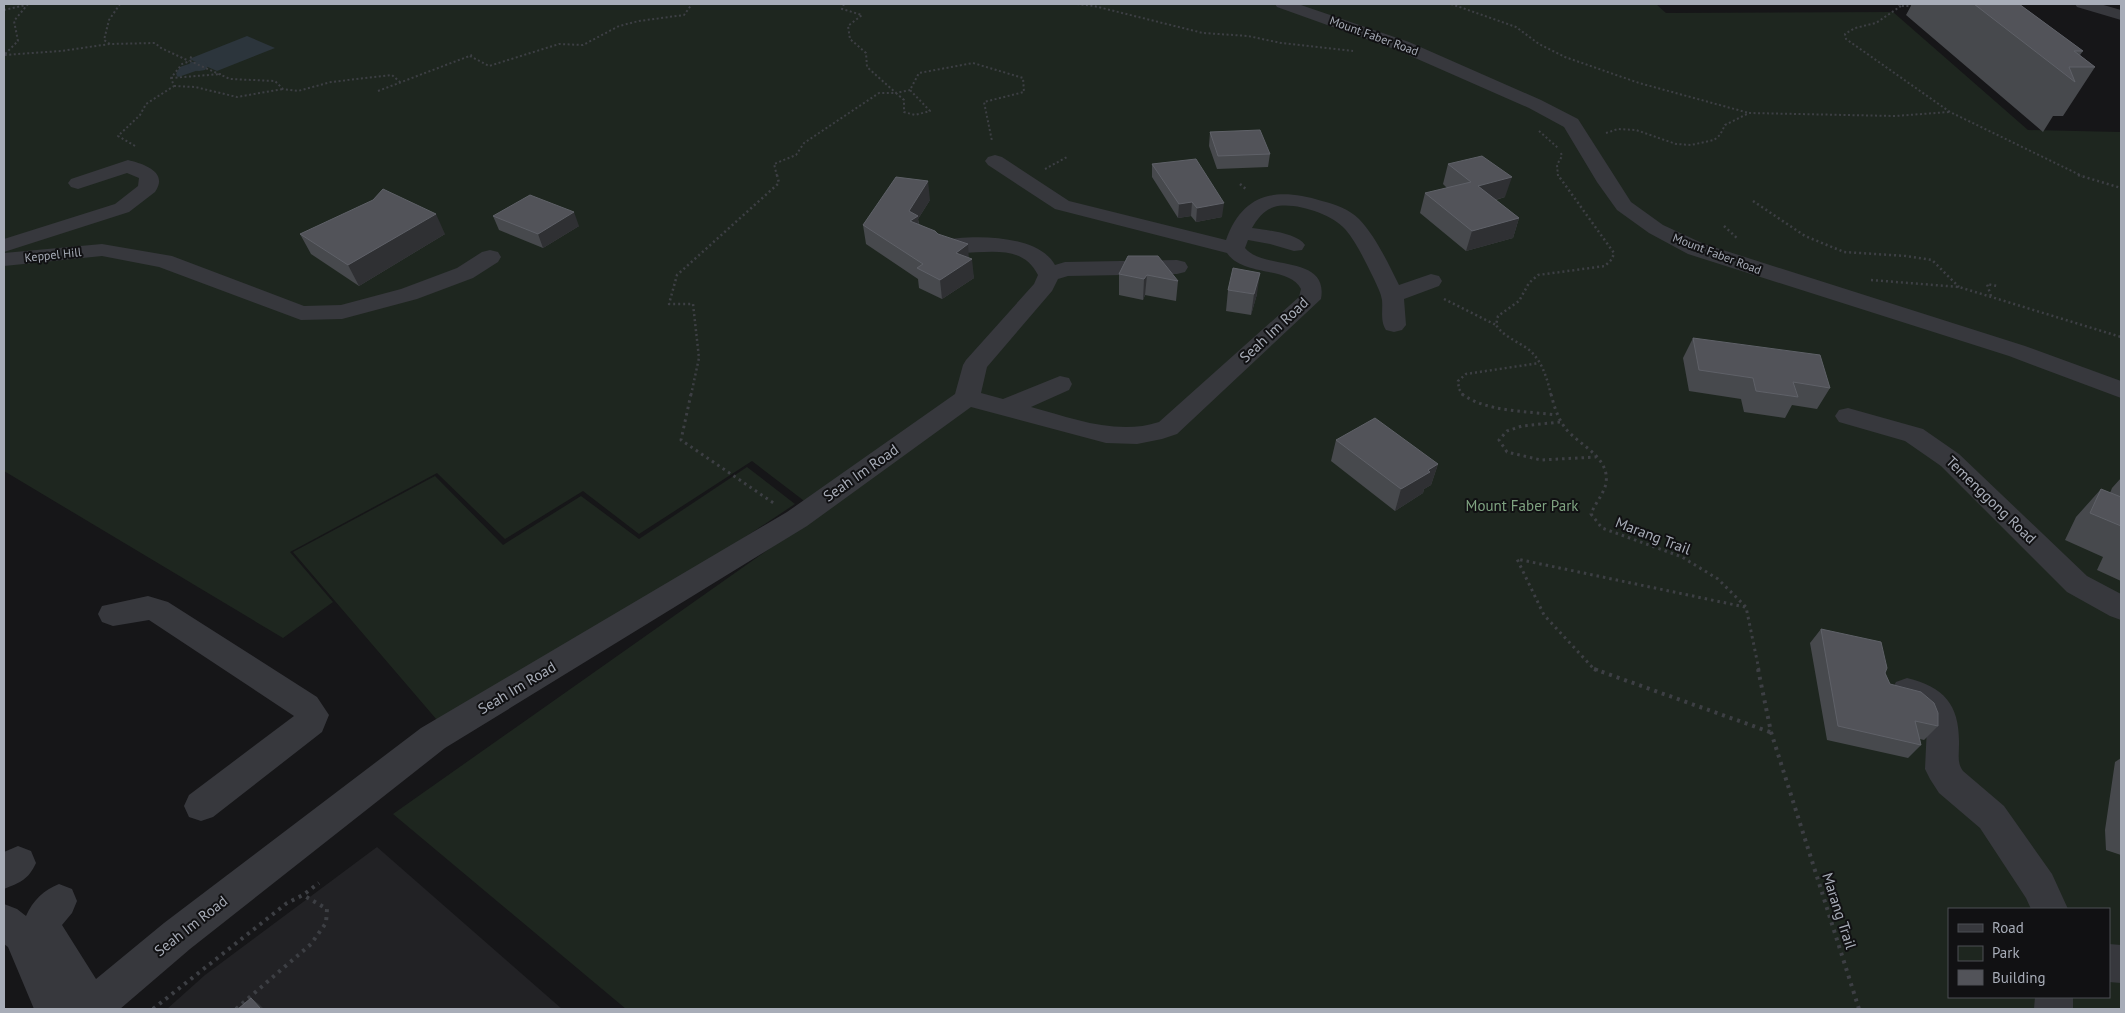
<svg xmlns="http://www.w3.org/2000/svg" width="2125" height="1013" font-family="'PT Sans',sans-serif">
<style>
.built{fill:#222225}
.green{fill:#1e261f;fill-rule:evenodd}
.water{fill:#2c353c}
.lines{fill:none;stroke-linecap:round;stroke-linejoin:round}
.stream{stroke:#2c353c;stroke-width:5.5}
.canal{fill:#2c353c;fill-rule:evenodd}
.path-far3{stroke:#3d3f44;stroke-width:2;stroke-dasharray:2 2.5;stroke-linecap:butt}
.path-far2{stroke:#3d3f44;stroke-width:2.5;stroke-dasharray:2 3;stroke-linecap:butt}
.path-far1{stroke:#3d3f44;stroke-width:3;stroke-dasharray:2.5 4;stroke-linecap:butt}
.path{stroke:#3d3f44;stroke-width:4;stroke-dasharray:3 5;stroke-linecap:butt}
.minor{fill:#37383d;fill-rule:evenodd}
.wall{fill:#47494d}
.shaded-wall{fill:#2f3033}
.building{fill:#525359;stroke:#5f6168}
.labels{text-anchor:middle;stroke-width:4;stroke-linejoin:round;paint-order:stroke}
.far-street-label{font-size:12px;fill:#a8adb8;stroke:#111113}
.street-label{font-size:15px;fill:#a8adb8;stroke:#111113}
.park-label{font-size:15px;fill:#7fa381;stroke:#111113}
</style>
<rect width="100%" height="100%" fill="#161618"/>
<!-- built -->
<path class="built" d="M377,847L562,1009H167L205,975Z"/>
<!-- green -->
<path class="green" d="M4,4H1656L1666,13L1893,12L2028,130L2121,132V1009H626L393,814L820,513L752,461L639,534L583,491L505,539L437,473L290,552L333,602L283,638L4,471ZM1949,909H2109V997H1949Z
M747,467L795,504L449,734L293,552L435,476L503,545L581,496L639,539Z"/>
<!-- water -->
<path class="water" d="M247,36L275,48L217,71L189,59Z"/>
<g class="lines">
<!-- stream -->
<path class="stream" d="M194,65L199,67L179,74L182,69Z"/>
<!-- canal -->
<path class="canal" d="M199,61L205,62L208,66L205,70L199,71L191,70L188,66L191,62Z"/>
<!-- path-far3 -->
<path class="path-far3" d="M28,4L14,21L18,41L4,55L61,51L110,44
M120,4L109,20L104,40L110,44L155,43L161,48L189,61
M844,4L842,9L862,15L848,26L850,39L866,53L867,67L896,93L910,90
M1077,4L1094,6L1203,33L1248,36L1281,43L1353,51
M1451,4L1516,27L1539,44L1565,57L1639,83L1749,113
M1898,4L1901,6H1914
M1901,6L1876,23L1855,28L1845,34L1846,39L1950,112L2082,176
M4,10L26,5
M470,56L489,66L559,44L583,45L619,26L639,21L684,15L692,4H698
M190,57L194,59
M171,78L221,74
M174,86L195,87L237,97L283,89
M378,91L472,55
M1539,131L1558,148
M1606,133L1618,129L1636,130L1676,144L1691,145L1714,140L1720,135L1725,125L1749,113L1895,116L1949,112
M135,146L118,136L140,115L146,104L174,86L171,78L182,64L190,61L230,79L275,81L283,89L298,91L331,82L392,75L401,83
M1045,169L1067,157
M777,176L774,164L796,155L804,143L879,93H896L904,100V112L915,115L930,111L910,90L919,73L973,63L1023,78L1024,92L984,102L992,141
M1558,176L1557,165L1562,156L1561,153"/>
<!-- path-far2 -->
<path class="path-far2" d="M2078,175L2121,188
M1240,184L1247,190
M1753,201L1805,236L1844,252L1906,256L1932,260L1959,287
M1724,226L1738,239
M1871,280L1959,287L2121,337
M1991,296L1987,284L1997,286
M1444,299L1496,325
M691,395L699,358L693,304H669L677,275L779,183L777,175
M1463,395L1459,389L1458,381L1466,374L1539,363
M1551,395C1547,378 1542,360 1528,349C1517,341 1504,337 1496,325L1498,316L1519,301L1529,283L1538,275L1605,266L1612,259L1614,253L1558,175"/>
<!-- path-far1 -->
<path class="path-far1" d="M691,394L681,440L775,504
M1462,394C1486,412 1527,411 1556,415
M1551,394C1554,406 1558,419 1566,429C1579,445 1610,457 1606,483C1604,494 1595,503 1591,514L1602,528L1682,557L1718,579L1746,607L1759,670
M1560,422L1522,426L1507,431L1499,440L1507,452L1541,460L1596,457
M1598,670L1593,668L1544,615L1517,559L1745,607"/>
<!-- path -->
<path class="path" d="M1594,669L1770,732
M1758,669L1771,732L1859,1009
M153,1009L287,903L303,895L319,883
M236,1009L311,944L326,923L327,909L303,895"/>
<!-- minor -->
<path class="minor" d="M1275,4H1298L1409,42L1541,100L1578,119L1631,202L1663,225L1704,244L2025,346L2121,381V398L2009,356L1688,254L1649,233L1617,210L1597,182L1564,127L1529,108L1397,50L1277,7Z
M2075,4H2100L2121,10V20L2077,7Z
M995,155L1002,157L1069,201L1226,240C1243,193 1276,187 1322,201C1335,204 1349,209 1359,219C1376,237 1388,263 1399,285L1431,274L1439,276L1442,281L1439,286L1404,299L1406,325L1402,330L1394,332L1386,330C1380,321 1383,310 1382,300C1381,293 1377,286 1374,279C1366,263 1357,243 1345,229C1332,214 1293,201 1274,207C1264,210 1257,219 1252,228C1266,230 1297,233 1305,245L1302,250L1294,251L1270,244L1248,240L1245,248C1264,271 1329,254 1321,299L1177,434L1162,439L1137,444L1106,443L971,407L807,526L445,748L190,949L120,1009H34L8,947L4,944V904L17,909L26,916C33,900 44,890 59,884L72,889L77,901L72,913L62,925L96,979L164,923L421,728L787,512L955,394L963,365L966,360L1034,284L1038,275C1019,237 973,259 940,251L937,246L940,241C971,234 1038,234 1055,265L1065,262L1177,260L1185,262L1188,267L1185,272L1177,274L1068,276L1058,279L1052,291L987,367L981,393L1003,399L1060,376L1069,378L1072,384L1069,390L1031,407C1072,418 1117,436 1159,422L1299,297L1301,289C1289,266 1243,277 1227,253L1055,209L988,165L985,161L988,157Z
M128,160C144,164 169,172 155,192L129,212L4,252V239L115,204L138,186L139,178L127,173L78,189L71,187L68,183L71,179Z
M102,244L172,256L304,306L341,305L401,289L457,268L482,252L490,250L498,252L501,257L498,262L473,278L417,299L342,319L301,320L159,267L102,256L4,266V253Z
M1848,408L1923,429L1959,454L2087,576L2121,594V620L2110,616L2067,592L1941,466L1905,441L1839,422L1835,416L1839,410Z
M148,596L168,602L317,697L329,715L322,732L213,817L201,821L189,817L184,806L189,795L294,716L149,620L113,626L102,622L98,614L102,606Z
M1907,678C1945,687 1960,706 1959,745C1959,755 1957,763 1963,771L2004,806L2052,874L2068,909H2031L2026,898L1980,828L1939,793L1930,779L1925,769L1927,726L1923,716L1909,705L1896,700L1891,691L1896,682Z
M18,846L31,851L36,863C28,880 21,882 4,889V852Z
M2109,944L2121,945V983L2109,982Z
M2035,997H2073V1009H2034Z"/>
</g>
<!-- wall -->
<path class="wall" d="M1912,4H2019L2083,51L2080,55L2095,67L2063,116H2053L2043,132L1906,15Z
M1210,132L1270,154L1268,167L1217,169L1209,146Z
M1152,164L1222,217L1196,222L1191,216L1178,218L1152,177Z
M1448,164L1505,197L1496,200L1519,218L1513,238L1466,251L1420,213L1425,193L1447,188L1443,184Z
M930,200L918,219L919,224L938,234L969,258L974,278L942,299L919,288L918,279L866,244L863,225Z
M493,216L579,226L543,248L499,230Z
M300,234H445L359,286L311,254Z
M1128,256L1178,281L1176,301L1145,295L1143,300L1119,295V274Z
M1228,290L1257,294L1251,315L1226,311Z
M1693,338L1830,388L1817,409L1792,405L1785,418L1744,412L1741,399L1689,391L1683,358Z
M1336,440L1438,464L1431,485L1424,489L1423,493L1395,511L1331,461Z
M2121,478V581L2097,570L2103,557L2065,540L2076,517L2101,489L2110,493L2112,488Z
M1821,629L1885,673L1890,684L1938,726L1924,740L1920,739L1921,745L1908,758L1827,740L1810,643Z
M2121,758V855L2106,850L2105,830L2115,762Z"/>
<!-- shaded-wall -->
<path class="shaded-wall" d="M1512,177L1505,197L1472,206L1478,186Z
M928,181L930,200L918,219L920,235L912,240L909,211Z
M1192,202L1191,216L1178,218L1179,204Z
M1224,203L1222,217L1196,222L1197,208Z
M574,212L579,226L543,248L538,234Z
M436,214L445,234L359,286L348,265Z
M1519,218L1513,238L1466,251L1472,231Z
M968,244L969,261L972,259L974,278L942,299L940,280L956,253Z
M1260,273L1257,294L1251,315L1254,294Z
M1147,275L1145,295L1143,300L1144,279Z
M1438,464L1431,485L1424,489L1423,493L1395,511L1401,489Z
M251,998L259,1004L264,1009H261Z"/>
<!-- building -->
<path class="building" d="M1974,4H2019L2083,51H2074L2095,67H2069L2075,82Z
M1260,130L1270,154L1218,156L1210,132Z
M1482,156L1512,177L1478,186L1519,218L1472,231L1425,193L1471,182L1448,164Z
M1196,159L1224,203L1197,208L1192,202L1179,204L1152,164Z
M896,177L928,181L909,211L918,216L910,221L935,231L938,234L968,244L956,253L972,259L940,280L917,268L923,264L863,225Z
M383,189L436,214L348,265L300,234L373,200Z
M530,195L574,212L538,234L493,216Z
M1128,256H1158L1178,281L1147,275L1144,279L1119,274Z
M1233,268L1260,273L1254,294L1228,290Z
M1693,338L1820,355L1830,388L1793,382L1798,397L1756,391L1753,378L1699,370Z
M1375,418L1438,464L1428,470L1430,472L1401,489L1336,440Z
M2101,489L2121,497V526L2090,513Z
M1821,629L1881,642L1887,668L1885,673L1890,684L1921,692L1934,703L1938,713V726L1915,721L1921,745L1838,726Z
M251,998L261,1009H238Z"/>
<g class="labels">
<!-- far-street labels -->
<g class="far-street-label">
<text transform="translate(1374 36) rotate(20)" y="4">Mount Faber Road</text>
<text transform="translate(1717 254) rotate(21)" y="4">Mount Faber Road</text>
<text transform="translate(53 255) rotate(-6)" y="4">Keppel Hill</text>
</g>
<!-- street labels -->
<g class="street-label">
<text transform="translate(1274 330) rotate(-43)" y="5">Seah Im Road</text>
<text transform="translate(861 473) rotate(-35)" y="5">Seah Im Road</text>
<text transform="translate(1991 500) rotate(44)" y="5">Temenggong Road</text>
<text transform="translate(1653 536) rotate(21)" y="5">Marang Trail</text>
<text transform="translate(517 688) rotate(-31)" y="5">Seah Im Road</text>
<text transform="translate(1839 911) rotate(72)" y="5">Marang Trail</text>
<text transform="translate(191 926) rotate(-38)" y="5">Seah Im Road</text>
</g>
<!-- park labels -->
<g class="park-label">
<text x="1522" y="511">Mount Faber Park</text>
</g>
</g>
<!-- border -->
<rect width="2125" height="1013" fill="none" stroke="#a8adb8" stroke-width="10"/>
<!-- legend -->
<rect x="1948" y="908" width="162" height="90" fill="#111113" stroke="#4d4f55"/>
<rect x="1958" y="924" width="25" height="8" fill="#37383d" stroke="#4d4f55"/>
<text x="1992" y="933" font-size="15" fill="#a8adb8">Road</text>
<rect x="1958" y="946" width="25" height="15" fill="#1e261f" stroke="#4d4f55"/>
<text x="1992" y="958" font-size="15" fill="#a8adb8">Park</text>
<rect x="1958" y="970" width="25" height="15" fill="#525359" stroke="#4d4f55"/>
<text x="1992" y="983" font-size="15" fill="#a8adb8">Building</text>
</svg>
